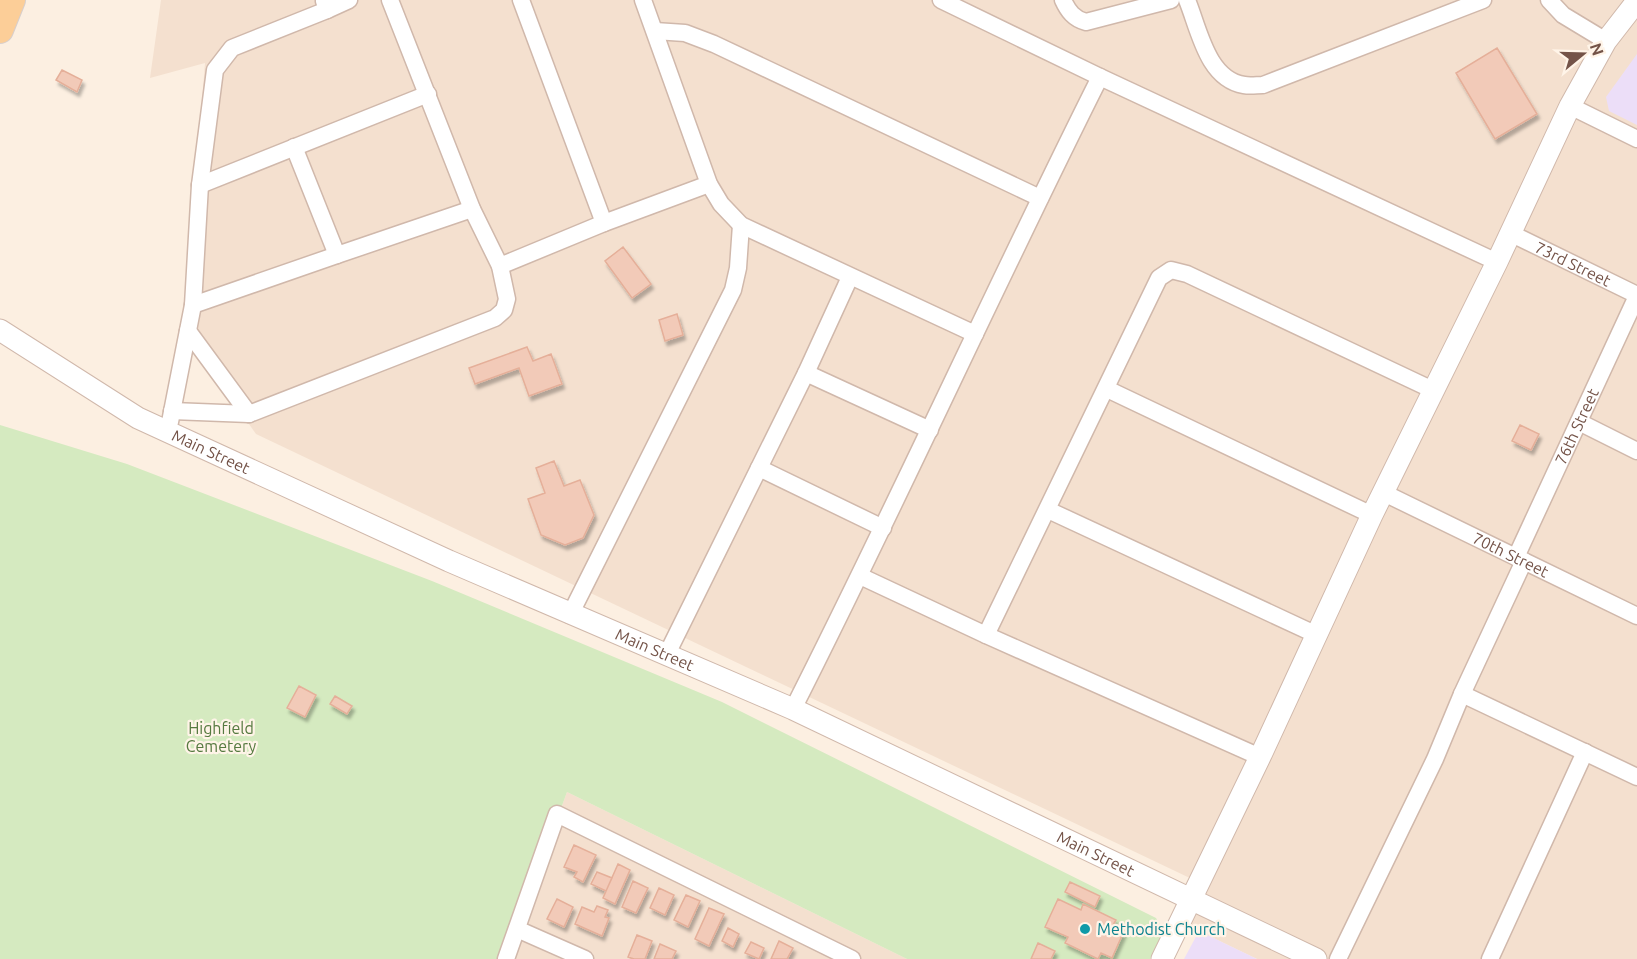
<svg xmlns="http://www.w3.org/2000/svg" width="1637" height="959" font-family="Ubuntu,sans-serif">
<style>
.residential{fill:#f4e0cf}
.education{fill:#ecdef8}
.green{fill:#d5eac0}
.building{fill:#f2cab8;stroke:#e5af99;stroke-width:1.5;filter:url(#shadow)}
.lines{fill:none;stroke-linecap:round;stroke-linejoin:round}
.minor-casing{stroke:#d0b8ab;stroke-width:19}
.tertiary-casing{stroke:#d0b8ab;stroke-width:23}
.primary-casing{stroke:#d8cfcc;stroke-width:28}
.minor{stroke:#fff;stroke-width:16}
.tertiary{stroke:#fff;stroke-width:21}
.primary{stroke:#fcce98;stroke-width:26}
.culture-dot{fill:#0f9aa8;stroke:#fff4e8;stroke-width:2}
.labels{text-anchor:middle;stroke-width:4.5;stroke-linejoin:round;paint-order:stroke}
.street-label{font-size:16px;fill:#745348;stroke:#fff4e8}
.park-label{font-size:16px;fill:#567a40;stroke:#fff4e8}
.culture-label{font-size:16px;fill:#0d838f;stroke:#fff4e8;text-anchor:start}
</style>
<defs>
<filter id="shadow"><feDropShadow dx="2.5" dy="4.5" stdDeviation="1.5" flood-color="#0004"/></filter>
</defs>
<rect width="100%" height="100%" fill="#fcefe1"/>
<!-- residential -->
<path class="residential" d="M161,0H1637V959H1257L1176,920L1194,880L256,434L184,332L205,63L150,78Z
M567,792L907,959H506Z"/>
<!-- education -->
<path class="education" d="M1637,54V125L1609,111L1606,97Z
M1199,931L1257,959H1184Z"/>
<!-- green -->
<path class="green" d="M0,425L127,464L432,581L722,702L1156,918L1164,932L1150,959H907L567,792L506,959H0Z"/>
<!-- building -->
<path class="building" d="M1497,48L1537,114L1495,139L1456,73Z
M62,70L82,80L77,92L56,80Z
M623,247L651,284L632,298L605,261Z
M677,314L683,335L665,341L659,320Z
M527,347L533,361L551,354L562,384L529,396L519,368L475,384L469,368Z
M1520,425L1539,434L1531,450L1512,441Z
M554,461L564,486L580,480L594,515L583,538L565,545L541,535L528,499L545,493L536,468Z
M299,686L316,695L305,717L287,708Z
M335,696L352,706L347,714L330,704Z
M574,845L596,855L583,882L574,877L577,872L564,867Z
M618,864L630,870L615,904L603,898Z
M597,872L612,878L606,891L591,884Z
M633,881L648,888L636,913L622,907Z
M1070,882L1100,896L1095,907L1065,892Z
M659,888L674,895L665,915L650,908Z
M686,895L700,901L688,927L674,920Z
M557,899L573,907L564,927L547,919Z
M1058,899L1081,910L1083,904L1116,920L1113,925L1124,931L1112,958L1101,953L1098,959L1065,943L1068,937L1045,927Z
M597,906L608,910L605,917L609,918L602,936L575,924L582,907L594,912Z
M709,908L724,914L709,946L695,939Z
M728,928L739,934L733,947L722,941Z
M637,935L652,941L645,959H634L628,957Z
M779,941L793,948L787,959H771Z
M751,942L764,948L759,959L745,953Z
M1038,943L1055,951L1051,959H1031Z
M660,944L676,951L672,959H654Z"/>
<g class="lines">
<!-- minor casing -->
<g class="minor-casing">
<g id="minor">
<path d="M521,0L604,223"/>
<path d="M643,0L709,184L721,204L741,225L975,334"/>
<path d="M941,0L1100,77L1497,262"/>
<path d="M1063,0C1068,11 1074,19 1086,22L1171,0"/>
<path d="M1187,0C1199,29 1207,79 1244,85C1250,86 1257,85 1263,85L1483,0"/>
<path d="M1549,0L1563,15L1606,41"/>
<path d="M324,1L327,10L349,0"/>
<path d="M655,31L685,33L714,44L1040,198"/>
<path d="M1570,106L1637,139"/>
<path d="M294,147L337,255L472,209"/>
<path d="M200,185L428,94"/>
<path id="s1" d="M1510,233L1637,295"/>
<path d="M500,266L604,223L709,184"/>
<path d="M193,305L337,255"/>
<path d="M188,331L249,414"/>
<path d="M806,373L930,430"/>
<path d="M1107,389L1372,515"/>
<path d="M172,411L249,414L495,318L504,310L507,299L500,266L472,209L390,0"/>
<path d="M170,422L193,305L200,185L215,70L232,48L327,10"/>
<path d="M1579,422L1637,451"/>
<path d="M759,468L883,528"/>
<path id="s2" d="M1384,493L1637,616"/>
<path d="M1048,510L1317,635"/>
<path id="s3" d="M1516,557L1637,296"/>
<path d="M860,576L986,635L1260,757"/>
<path d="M570,615L733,290L738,268L741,225"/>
<path d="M986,635L1159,278L1171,270L1187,274L1435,391"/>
<path d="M666,656L806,373L850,277"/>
<path d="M1462,694L1637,777"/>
<path d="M793,709C899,500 995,286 1100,77"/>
<path d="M517,929L585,959"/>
<path d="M506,959L557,814L852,959"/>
<path d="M1338,959L1435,759L1462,694L1524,561"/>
<path d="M1490,959L1585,752"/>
</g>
</g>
<!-- tertiary casing -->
<g class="tertiary-casing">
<g id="tertiary">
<path id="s4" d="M0,330L138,418L449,561L793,709L1316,959"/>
<path d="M1162,959L1260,757L1372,515L1497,262L1570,106L1606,41L1637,1"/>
</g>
</g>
<!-- primary casing -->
<g class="primary-casing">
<path id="primary" d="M0,30L12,0"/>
</g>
<!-- minor -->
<use href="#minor" class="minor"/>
<!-- tertiary -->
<use href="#tertiary" class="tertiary"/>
<!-- primary -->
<use href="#primary" class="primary"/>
</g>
<!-- markers -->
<circle class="culture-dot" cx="1085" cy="929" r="6"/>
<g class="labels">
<!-- street labels -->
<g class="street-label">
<text dy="6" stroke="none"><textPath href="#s1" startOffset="70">73rd Street</textPath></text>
<text dy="6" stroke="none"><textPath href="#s3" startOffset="144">76th Street</textPath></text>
<text dy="6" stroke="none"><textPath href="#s4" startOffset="244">Main Street</textPath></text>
<text dy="6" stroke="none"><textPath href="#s2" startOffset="141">70th Street</textPath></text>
<text dy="6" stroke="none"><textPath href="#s4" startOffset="730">Main Street</textPath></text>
<text dy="6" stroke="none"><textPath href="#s4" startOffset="1216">Main Street</textPath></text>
</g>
<!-- park labels -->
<g class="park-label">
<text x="221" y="734">Highfield<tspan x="221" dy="18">Cemetery</tspan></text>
</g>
<!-- culture labels -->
<g class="culture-label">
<text x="1097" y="935">Methodist Church</text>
</g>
</g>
<!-- north arrow -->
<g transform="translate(1583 54) rotate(71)" stroke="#fff4e8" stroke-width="4.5" paint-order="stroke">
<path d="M0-4.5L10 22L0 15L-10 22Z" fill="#745348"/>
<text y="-9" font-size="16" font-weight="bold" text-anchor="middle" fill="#745348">N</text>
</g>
</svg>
